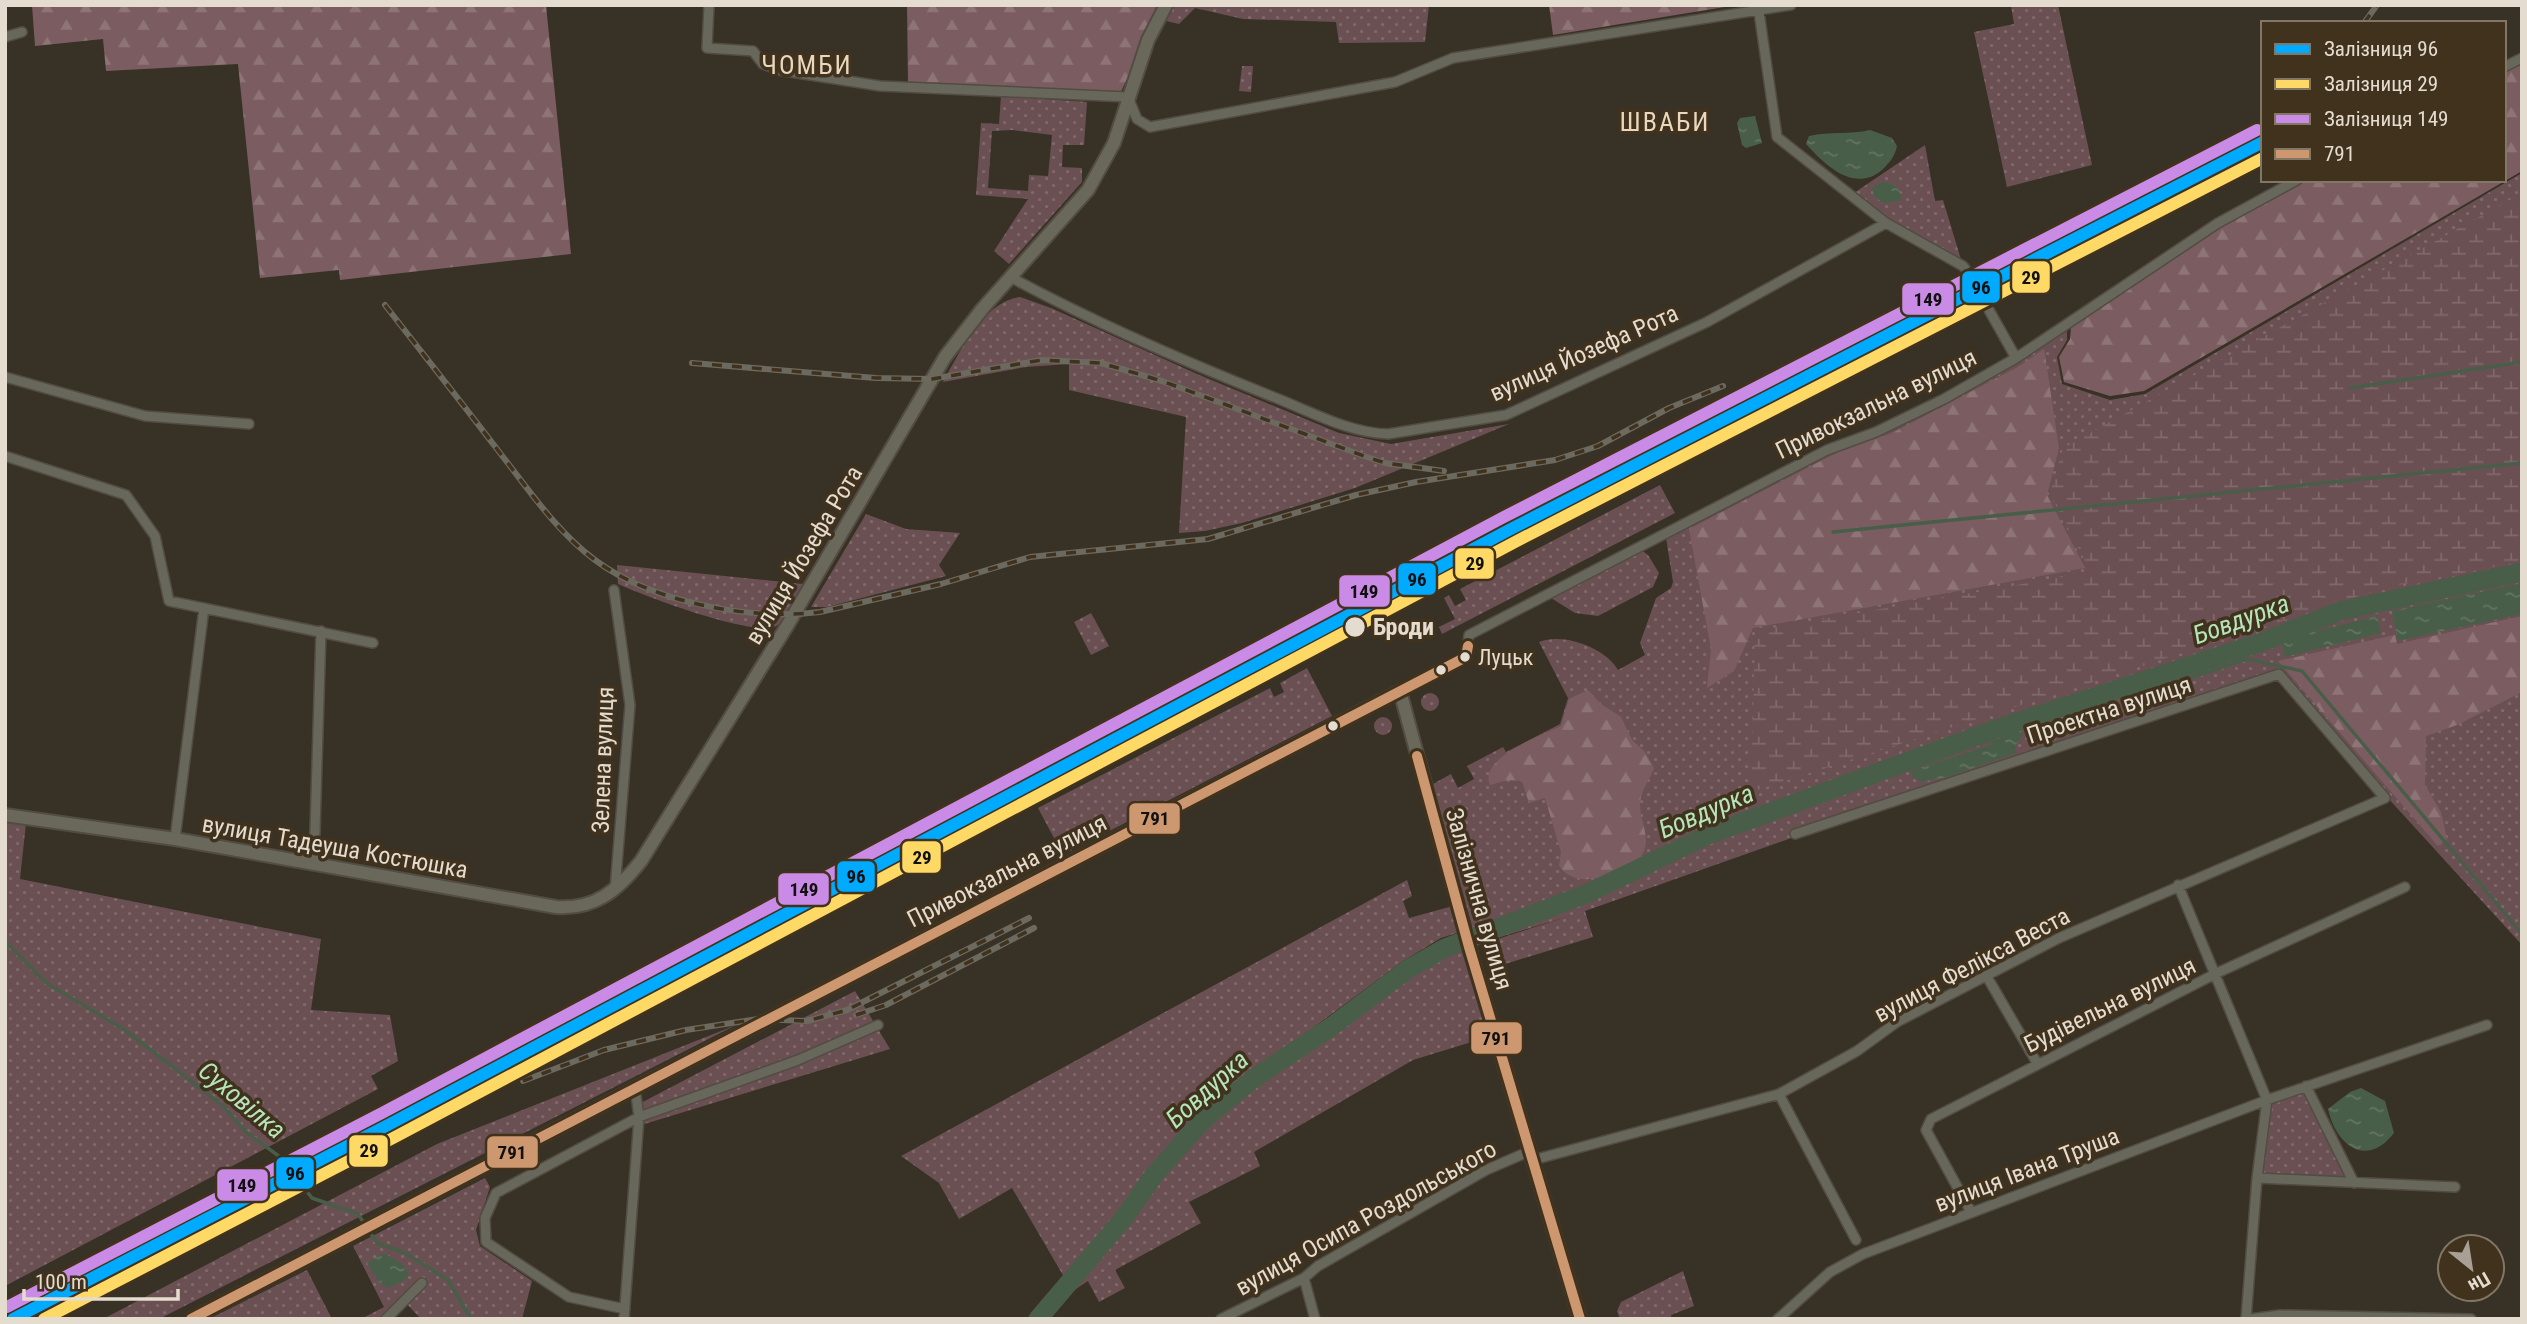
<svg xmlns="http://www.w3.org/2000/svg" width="2527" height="1324" font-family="'Roboto Condensed',sans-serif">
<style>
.green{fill:url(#green-dots);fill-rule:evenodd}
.forest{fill:url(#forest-firs)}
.wetland{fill:url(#wetland-marsh)}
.water{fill:url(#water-ripples)}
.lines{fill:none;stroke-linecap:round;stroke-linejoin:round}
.stream{stroke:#495e49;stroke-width:3.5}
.river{stroke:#495e49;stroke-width:19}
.street-tunnel{stroke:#524b3f;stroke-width:9;stroke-dasharray:9 4.5;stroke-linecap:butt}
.street-casing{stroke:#524c42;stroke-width:12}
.secondary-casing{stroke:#524c42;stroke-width:16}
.street{stroke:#67675b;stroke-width:9}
.secondary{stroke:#69685b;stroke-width:12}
.rail-casing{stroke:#6c695f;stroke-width:6}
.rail{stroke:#40321d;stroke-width:3.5;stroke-dasharray:10;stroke-linecap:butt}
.bus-1-casing{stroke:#40321d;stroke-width:16}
.bus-1{stroke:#cd976f;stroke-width:10}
.rail-1-casing{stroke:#40321d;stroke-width:18}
.rail-2-casing{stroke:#40321d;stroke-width:18}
.rail-3-casing{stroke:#40321d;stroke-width:18}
.rail-1{stroke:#0af;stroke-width:12}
.rail-2{stroke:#ffd966;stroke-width:12}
.rail-3{stroke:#ca8be6;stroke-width:12}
.stop-dot{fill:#e5dcd0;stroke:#40321d;stroke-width:2.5}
.labels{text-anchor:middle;stroke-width:7;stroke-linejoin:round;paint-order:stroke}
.bus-label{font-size:22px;fill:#e5dcd0;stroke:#40321d;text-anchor:start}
.street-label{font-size:24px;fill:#e5dcd0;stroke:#40321d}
.stop-label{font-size:24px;font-weight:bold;fill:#e5dcd0;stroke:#40321d;text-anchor:start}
.neighbourhood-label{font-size:26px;letter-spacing:2px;fill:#e9d7be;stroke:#40321d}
.water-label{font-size:26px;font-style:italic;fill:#b7e5ba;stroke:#40321d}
.line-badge{stroke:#40321d;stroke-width:2.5}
.pale-badge-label{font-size:19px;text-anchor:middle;font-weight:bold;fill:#111}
</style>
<defs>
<pattern id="green-dots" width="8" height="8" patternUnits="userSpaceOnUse" patternTransform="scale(1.75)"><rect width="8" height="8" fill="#6b5053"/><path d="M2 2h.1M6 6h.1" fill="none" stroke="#80696b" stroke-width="1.8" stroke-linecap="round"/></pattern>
<pattern id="forest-firs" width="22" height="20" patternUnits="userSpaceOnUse" patternTransform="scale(1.75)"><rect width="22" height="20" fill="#7b5d61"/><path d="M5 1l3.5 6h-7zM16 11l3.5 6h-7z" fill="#8e7477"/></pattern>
<pattern id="wetland-marsh" width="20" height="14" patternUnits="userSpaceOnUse" patternTransform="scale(1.75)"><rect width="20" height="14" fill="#6b5053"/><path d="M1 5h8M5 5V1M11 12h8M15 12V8" fill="none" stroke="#80696b"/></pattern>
<pattern id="water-ripples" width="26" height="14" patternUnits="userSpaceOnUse" patternTransform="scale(1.75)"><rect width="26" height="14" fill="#495e49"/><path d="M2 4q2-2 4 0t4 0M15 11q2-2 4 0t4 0" fill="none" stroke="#637462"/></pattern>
</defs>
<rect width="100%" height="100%" fill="#383125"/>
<!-- green -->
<path class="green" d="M1171,5H1429L1425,42L1339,43L1336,22L1243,19L1195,8L1179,24L1162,20Z
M2058,5L2092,165L2007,187L1974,32L2014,24L2011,6Z
M1242,66H1253L1251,92L1239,91Z
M1001,96L1087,102L1084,145H1063L1062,167L1082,168V182L1009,264L994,251L1028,199L976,195L981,123L999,124ZM1012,130L1052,135L1048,176L1029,175L1028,191L988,188L992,131Z
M1925,145L1935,201L1943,200L1963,266L1925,247L1851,195Z
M2522,173V945L2387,797L2279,671L1791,830L1794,837L1585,911L1593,937L1492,968L1485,943L1573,915L1477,944L1433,784L1451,774L1458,788L1474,779L1467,766L1503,747L1506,752L1560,724L1568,698L1539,642C1563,632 1606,648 1618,670L1645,655L1640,643L1656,598L1671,588L1673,582L1666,538L1835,450L1877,435L2067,329V340L2057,357L2062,384L2110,400L2145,394Z
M1020,297L1051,308L1197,374L1339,433L1391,444L1509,424L1355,488L1242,523L1205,531L1179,533L1186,417L1069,390V364L1026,367L943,382C960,352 983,302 1020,297Z
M1660,485L1675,513L1442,634L1439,627L1455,619L1444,598L1449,595L1455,606L1466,600L1460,589Z
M866,514L906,529L960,533L939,565L946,576L827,607H811Z
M1640,549L1648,555L1659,573L1653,587L1598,616L1575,613L1551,598L1550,593Z
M617,565L803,584C795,595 789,617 778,625C759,640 642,595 618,584Z
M1091,613L1109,646L1091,655L1074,622Z
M1307,668L1332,716L1063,855L1038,808L1270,688L1274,697L1284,692L1280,683Z
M1421 702a9 9 0 1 1 18 0a9 9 0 1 1-18 0Z
M1374 726a9 9 0 1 1 18 0a9 9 0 1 1-18 0Z
M5,822L26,823L20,879L321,939L311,1010L390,1015L398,1061L371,1076L378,1089L5,1286Z
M1407,880L1412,896L1403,901L1409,918L1453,906L1460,932L1441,938L1403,961L1197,1114L1140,1180L1110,1226L1064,1277L1012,1188L959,1219L939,1183L901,1156Z
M1461,934L1491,1036L1413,1060L1254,1152L1260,1166L1189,1202L1201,1223L1115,1270L1125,1288L1099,1302L1088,1281L1062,1298L1045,1319H1032L1110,1227L1142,1181L1199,1116L1404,963L1442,941Z
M855,991L890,1049L638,1126L637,1105Z
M736,1025L159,1319H103L437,1144Z
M2304,1089L2350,1180L2261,1176L2271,1101Z
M485,1178L490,1187L476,1230L480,1246L532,1281L522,1319H421L404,1301L386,1319H361L384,1307L353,1246Z
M307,1270L332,1319H209Z
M1683,1271L1694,1306L1671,1315L1672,1319H1620L1617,1311L1621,1302Z"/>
<!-- forest -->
<path class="forest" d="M32,5H546L571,254L340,280L339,270L260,278L238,64L106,71L103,39L35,46Z
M907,5H1161L1120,94L908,84Z
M1549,5H1737L1553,35Z
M2522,62V171L2144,391L2110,396L2064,382L2059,357L2070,339L2071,327L2220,226L2304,180H2504V71Z
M2044,349L2059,448L2047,495L2085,568L1753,628L1734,671L1707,688L1711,649L1689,529L1850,446L1890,434L2018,367Z
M2522,616V692L2457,725L2426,736L2425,785L2441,812L2447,839L2438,846L2278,661L2395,635L2397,644Z
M1588,690L1601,704L1621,717L1632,740L1645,752L1654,768C1650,780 1640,790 1640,805C1640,823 1652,837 1642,855C1622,873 1578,893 1559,866L1561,852L1545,798L1529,803L1522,781L1508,780L1490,785C1478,758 1542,735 1561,726L1569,699Z"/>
<!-- wetland -->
<path class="wetland" d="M2522,193V562L2387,587L1751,792L1755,631L2091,572L2050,494L2063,448Z"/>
<!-- water -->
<path class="water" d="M1755,116L1762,143L1746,148L1742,145L1737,123L1740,118Z
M1870,130L1892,138L1897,146C1895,156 1890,162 1883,169C1855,194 1826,166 1806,144L1809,136C1830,131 1850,135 1870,130Z
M1882,182L1894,184L1901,194L1900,201L1883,203L1874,196L1872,188Z
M2522,583V614L2398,641L2392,611Z
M2377,616L2381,633L2285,657L2281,640Z
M2019,731L2023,735L2015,746L2016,753L1947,777L1921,782L1911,776L1913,770L1990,745L1992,741Z
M2361,1088L2385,1101L2394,1133C2366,1169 2336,1145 2328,1109L2350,1092Z
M383,1253C395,1259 404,1262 409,1275L405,1280L388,1288L379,1282L367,1263Z"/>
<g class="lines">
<!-- stream -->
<path class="stream" d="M2350,388L2522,362
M1833,532L2522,463
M2132,684L2139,695L2247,659L2302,671L2522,934
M5,941L45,982L125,1030L222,1105L246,1132L280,1157L312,1198L358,1214L377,1243L405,1253L448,1280L471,1319"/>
<!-- river -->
<path class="river" d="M1038,1319L1124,1218L1154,1175L1202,1121L1253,1079L1331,1027L1408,969L1445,948L1586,894L1708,835L1999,728L2265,641L2340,611L2522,572"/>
<!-- street-tunnel -->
<path class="street-tunnel" d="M1972,277L1989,310"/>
<!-- street casing -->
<g class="street-casing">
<path id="street" d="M709,5L707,48L753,51L763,64L778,70L880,86L1128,97L1137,119L1150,127L1395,82L1453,58L1791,5
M1759,12L1777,137L1886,223L1963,266L1972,277
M5,37L22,32
M2504,67L2522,58
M1012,278C1099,325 1190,364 1281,400C1315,414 1351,433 1388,434L1506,415L1707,322L1886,223
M1989,310L2016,358
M5,377L145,416L249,424
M5,456L126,495L155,536L169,601L373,643
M614,590L630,705L615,889
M1400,691L1466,657L1469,635L1827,450L1876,432L1944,399L2016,358L2218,223L2297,180
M175,839L204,608
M314,863L321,631
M2178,885L2267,1100L2257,1178L2246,1319
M1986,975L2037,1063
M2306,1086L2354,1183
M1779,1094L1856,1240
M1533,1160L1779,1094L1857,1051L1897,1022L2059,938L2385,798L2279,674L1795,834
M2257,1178L2455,1187
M1971,1212L1926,1130L1931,1119L2217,973L2405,887
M1304,1278L1315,1319
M625,1309L569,1297L486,1242L485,1218L496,1193L639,1117L798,1060L878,1025
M386,1319L422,1283
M624,1319L639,1117L635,1088
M1221,1319L1304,1278L1318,1266L1486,1170L1530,1151
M1778,1319L1830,1272L1863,1254L2267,1100L2487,1025
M2250,1319L2280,1315L2471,1319"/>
</g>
<!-- secondary casing -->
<g class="secondary-casing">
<path id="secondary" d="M5,815L175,839L556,907C595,910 618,890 641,861L787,626L945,357L983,308L1088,190L1114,143L1148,40L1166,5
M191,1319L1400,691L1469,947L1580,1319"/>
</g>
<!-- street -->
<use href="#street" class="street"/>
<!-- secondary -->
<use href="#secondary" class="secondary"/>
<!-- rail casing -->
<g class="rail-casing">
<path id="rail" d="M2364,23L2377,5
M2229,152L2263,130
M385,305C423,354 462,403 500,453C529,490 557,532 595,560C651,602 751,621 820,612L941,584L1030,557L1208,539L1356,495L1416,482L1555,460L1598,446L1669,408L1723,386
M1974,307L1996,296
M692,363L876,378L932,379L1042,360L1101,363L1162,381L1364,456L1385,463L1444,471
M856,1015L886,1005L1034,928
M523,1081L604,1050L686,1030L758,1019L807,1021L847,1010L1029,918"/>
</g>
<!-- rail -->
<use href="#rail" class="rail"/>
<!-- bus-1 casing -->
<g class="bus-1-casing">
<path id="bus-1" d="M1417,756L1469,947L1580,1319
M191,1319L1466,657L1468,646"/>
</g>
<!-- bus-1 -->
<use href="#bus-1" class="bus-1"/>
<!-- rail-1 casing -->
<g class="rail-1-casing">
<path id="rail-1" d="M13,1319L388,1125L1509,530L2263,142"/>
</g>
<!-- rail-2 casing -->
<g class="rail-2-casing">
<path id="rail-2" d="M44,1319L395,1137L1515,542L2263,158"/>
</g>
<!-- rail-3 casing -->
<g class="rail-3-casing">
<path id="rail-3" d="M7,1307L382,1113L1502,518L2257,130"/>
</g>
<!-- rail-1 -->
<use href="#rail-1" class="rail-1"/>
<!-- rail-2 -->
<use href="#rail-2" class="rail-2"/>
<!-- rail-3 -->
<use href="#rail-3" class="rail-3"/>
</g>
<!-- markers -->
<g class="stop-dot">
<circle cx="1355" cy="627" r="11"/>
<circle cx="1465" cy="657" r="6"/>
<circle cx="1441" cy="670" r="6"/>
<circle cx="1333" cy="726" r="6"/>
</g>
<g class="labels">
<!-- bus labels -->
<g class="bus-label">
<text x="1478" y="665">Луцьк</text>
</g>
<!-- street labels -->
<g class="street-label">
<text transform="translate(1584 353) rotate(-24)" y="8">вулиця Йозефа Рота</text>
<text transform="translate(1876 404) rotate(-26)" y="8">Привокзальна вулиця</text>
<text transform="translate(804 555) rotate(-59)" y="8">вулиця Йозефа Рота</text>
<text transform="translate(2109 710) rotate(-18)" y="8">Проектна вулиця</text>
<text transform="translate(603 760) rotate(-88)" y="8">Зелена вулиця</text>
<text transform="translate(335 847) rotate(10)" y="8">вулиця Тадеуша Костюшка</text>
<text transform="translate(1007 871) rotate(-27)" y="8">Привокзальна вулиця</text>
<text transform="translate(1479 899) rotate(74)" y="8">Залізнична вулиця</text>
<text transform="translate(1972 965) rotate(-28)" y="8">вулиця Фелікса Веста</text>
<text transform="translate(2110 1005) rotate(-26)" y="8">Будівельна вулиця</text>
<text transform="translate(2027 1170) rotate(-21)" y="8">вулиця Івана Труша</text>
<text transform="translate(1366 1218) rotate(-29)" y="8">вулиця Осипа Роздольського</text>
</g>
<!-- stop labels -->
<g class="stop-label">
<text x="1373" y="635">Броди</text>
</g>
<!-- neighbourhood labels -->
<g class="neighbourhood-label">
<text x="807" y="74">ЧОМБИ</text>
<text x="1665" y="131">ШВАБИ</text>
</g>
<!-- water labels -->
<g class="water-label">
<text transform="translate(2241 619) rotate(-20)" y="9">Бовдурка</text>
<text transform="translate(1706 811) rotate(-23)" y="9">Бовдурка</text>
<text transform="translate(1207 1089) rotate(-42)" y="9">Бовдурка</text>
<text transform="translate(242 1100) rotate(40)" y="9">Суховілка</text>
</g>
</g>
<g class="line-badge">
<rect x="2011" y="260" width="40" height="34" rx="7" fill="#ffd966"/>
<rect x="1961" y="270" width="40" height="34" rx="7" fill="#0af"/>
<rect x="1901" y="282" width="54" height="34" rx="7" fill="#ca8be6"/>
<rect x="1454" y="547" width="41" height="33" rx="7" fill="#ffd966"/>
<rect x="1397" y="562" width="40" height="34" rx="7" fill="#0af"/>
<rect x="1338" y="574" width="53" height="34" rx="7" fill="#ca8be6"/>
<rect x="1128" y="802" width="53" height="33" rx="7" fill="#cd976f"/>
<rect x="901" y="840" width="41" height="34" rx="7" fill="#ffd966"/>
<rect x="836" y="860" width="40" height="33" rx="7" fill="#0af"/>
<rect x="777" y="872" width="53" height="34" rx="7" fill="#ca8be6"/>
<rect x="1470" y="1021" width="53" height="34" rx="7" fill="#cd976f"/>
<rect x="348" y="1134" width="41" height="34" rx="7" fill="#ffd966"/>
<rect x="486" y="1135" width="53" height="34" rx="7" fill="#cd976f"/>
<rect x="275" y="1156" width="40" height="34" rx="7" fill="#0af"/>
<rect x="216" y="1168" width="53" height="34" rx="7" fill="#ca8be6"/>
</g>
<g class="pale-badge-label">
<text x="2031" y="284">29</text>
<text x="1981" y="294">96</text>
<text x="1928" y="306">149</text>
<text x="1475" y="570">29</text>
<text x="1417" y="586">96</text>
<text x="1364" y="598">149</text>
<text x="1155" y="825">791</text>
<text x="922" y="864">29</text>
<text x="856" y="883">96</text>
<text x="804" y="896">149</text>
<text x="1496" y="1045">791</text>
<text x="369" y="1157">29</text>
<text x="512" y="1159">791</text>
<text x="295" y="1180">96</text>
<text x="242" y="1192">149</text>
</g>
<!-- border -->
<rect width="2527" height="1324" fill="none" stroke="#e5dcd0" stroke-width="14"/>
<!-- legend -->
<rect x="2261" y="21" width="245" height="161" fill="#40321d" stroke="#827665" stroke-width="2"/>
<rect x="2275" y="44" width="35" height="10" fill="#00aaff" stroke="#827665" stroke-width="2"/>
<text x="2324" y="56" font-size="21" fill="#e5dcd0">Залізниця 96</text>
<rect x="2275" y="79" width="35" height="10" fill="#ffd966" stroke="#827665" stroke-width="2"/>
<text x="2324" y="91" font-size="21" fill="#e5dcd0">Залізниця 29</text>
<rect x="2275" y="114" width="35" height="10" fill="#ca8be6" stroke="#827665" stroke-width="2"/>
<text x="2324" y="126" font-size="21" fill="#e5dcd0">Залізниця 149</text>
<rect x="2275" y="149" width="35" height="10" fill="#cd976f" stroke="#827665" stroke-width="2"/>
<text x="2324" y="161" font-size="21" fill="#e5dcd0">791</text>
<!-- north arrow -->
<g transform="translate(2471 1268) rotate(150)"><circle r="33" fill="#40321d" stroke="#827665" stroke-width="2"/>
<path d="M0-5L12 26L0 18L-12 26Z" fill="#a8a094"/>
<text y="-10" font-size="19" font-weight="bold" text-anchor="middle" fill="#e5dcd0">Пн</text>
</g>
<!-- scale -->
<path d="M24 1289v10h154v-10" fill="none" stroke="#e5dcd0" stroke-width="3.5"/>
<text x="35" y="1289" font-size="21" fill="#e5dcd0" stroke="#40321d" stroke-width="5" paint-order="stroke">100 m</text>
</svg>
